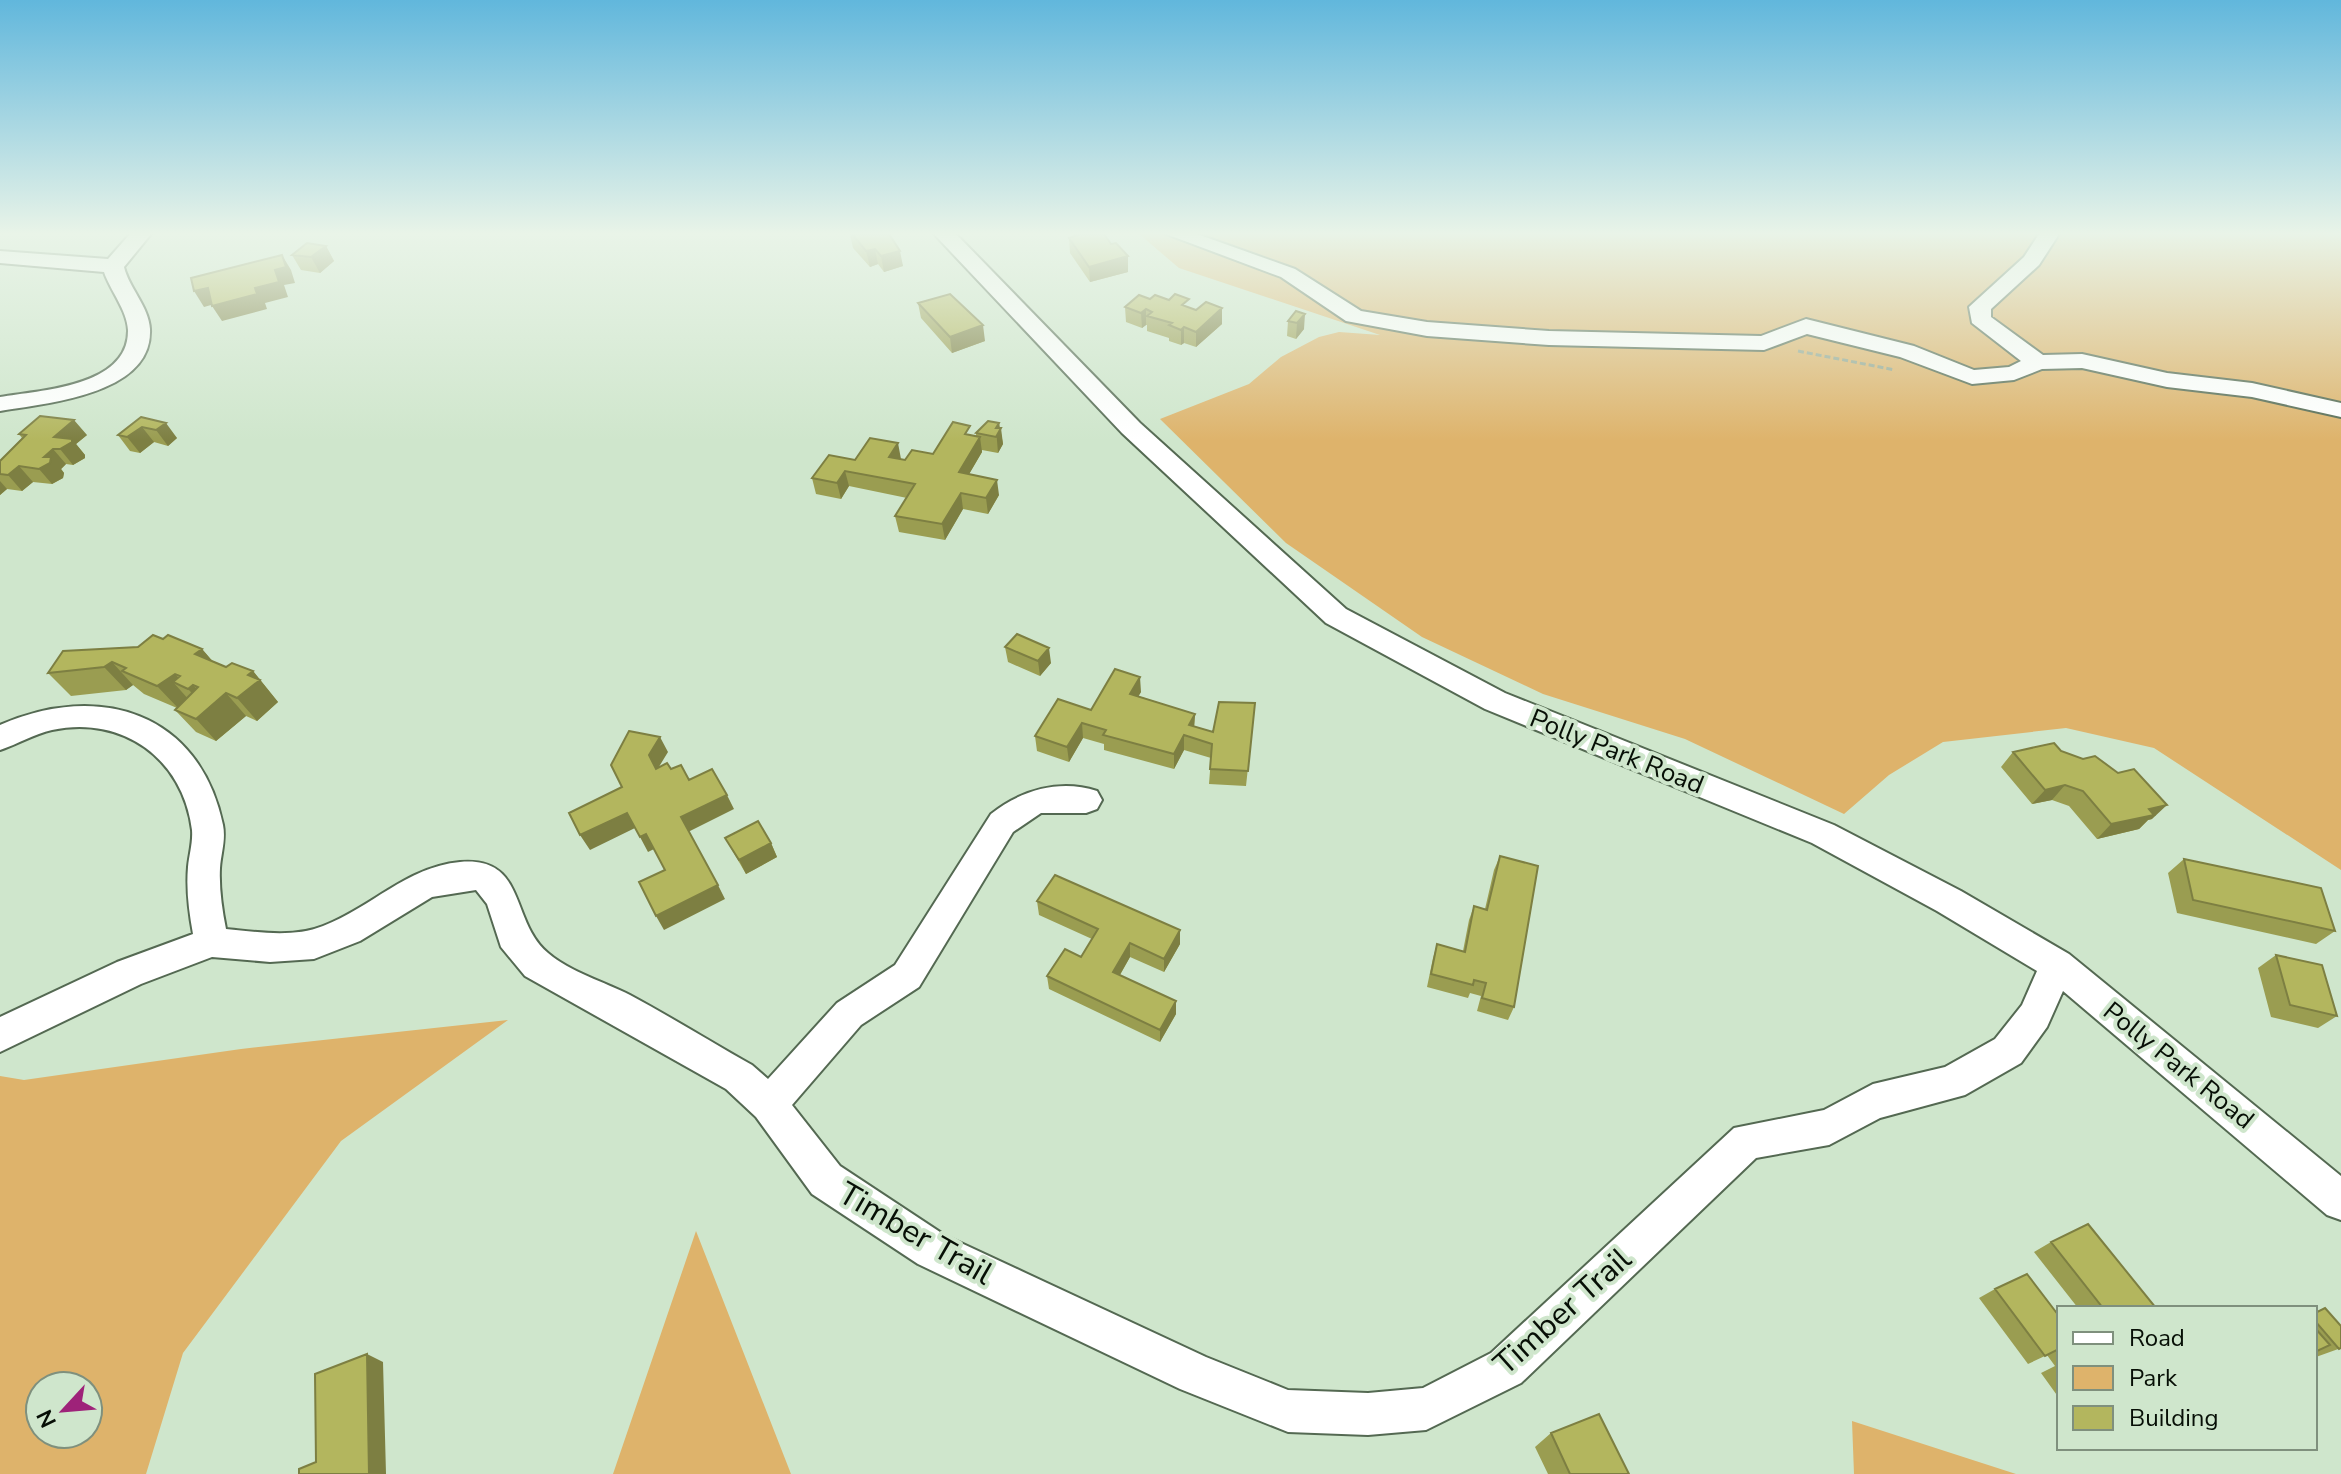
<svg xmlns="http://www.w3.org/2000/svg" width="2341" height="1474" font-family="'Nunito Sans',sans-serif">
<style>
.green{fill:#deb36b;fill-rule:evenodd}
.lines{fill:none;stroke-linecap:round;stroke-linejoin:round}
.minor-casing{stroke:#546952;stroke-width:4}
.path{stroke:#92a48f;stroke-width:3;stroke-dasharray:6 3;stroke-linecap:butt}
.minor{fill:#fff;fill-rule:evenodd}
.wall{fill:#9a9d51}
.shaded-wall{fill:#7d7f42}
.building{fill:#b3b65e;stroke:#7d7f42;stroke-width:2}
.labels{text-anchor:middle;stroke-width:8;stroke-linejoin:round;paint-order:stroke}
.street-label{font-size:26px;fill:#070f06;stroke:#cfe6cc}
.near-street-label{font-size:32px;fill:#070f06;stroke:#cfe6cc}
</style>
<rect width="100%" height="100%" fill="#cfe6cc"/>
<!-- green -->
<path class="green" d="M1139,234H2341V870L2154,748L2066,728L1943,742L1889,775L1844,814L1685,739L1543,694L1422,637L1286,543L1160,419L1249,384L1281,357L1319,337L1339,332L1380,335L1179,268Z
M508,1020L341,1141L183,1353L146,1474H0V1076L24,1080L241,1049ZM40,1386H88V1434H40Z
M696,1231L791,1474H613Z
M1852,1421L2016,1474H1854Z"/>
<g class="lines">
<!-- minor casing -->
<g class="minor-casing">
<path id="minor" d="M130,234H151L124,267C129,288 149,307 150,329C153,395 46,403 0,411V397C40,390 129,387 128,330C127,310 110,290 104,272L0,263V251L108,259Z
M934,234H956L1140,423L1346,609L1505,693L1834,825L1961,891L2069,954L2341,1176V1220L2327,1215L2063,991L2047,1027L2021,1063L1965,1095L1880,1118L1829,1145L1756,1158L1521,1383L1426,1430L1368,1435L1288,1432L1180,1389L918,1264L812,1194L756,1117L726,1089L525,976L501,947L487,904L476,890L432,897L360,941L314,959L270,962L212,957L141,984L0,1052V1017L117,962L193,934C189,912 186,890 188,867C189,855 193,843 192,830C183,758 122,715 52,730C34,734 18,744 0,750V725C98,682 199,711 223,825C226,840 221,853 220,868C219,888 222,909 226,929C257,932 293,938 323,926C371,908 406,867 460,862C527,856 510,922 548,953C570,972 605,982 630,995C671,1017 711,1042 752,1065L768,1079L837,1003L895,965L991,814C1021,790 1060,779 1097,791L1102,800L1097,809L1086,813H1041L1013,832L919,987L861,1025L792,1105L840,1166L946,1236L1206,1357L1288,1390L1368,1393L1423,1388L1491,1353L1734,1128L1824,1110L1873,1084L1945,1067L1995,1039L2022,1005L2037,971L1937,911L1812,843L1485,709L1326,623L1122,433Z
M1166,234H1197L1295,269L1361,311L1427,322L1549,331L1761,336L1806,319L1914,346L1974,370L2009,367L2021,361L1972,323L1969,307L2024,257L2039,234H2059L2039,265L1991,309V317L2043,355L2082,354L2167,373L2252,383L2341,403V417L2252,397L2167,387L2082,368L2042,369L2014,380L1972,384L1900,357L1807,334L1764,350L1549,345L1427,336L1346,321L1281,277Z"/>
</g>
<!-- path -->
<path class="path" d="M1798,351L1895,370"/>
<!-- minor -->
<use href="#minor" class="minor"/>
</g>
<!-- wall -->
<path class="wall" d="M850,234H889L903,266L884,272L878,264L870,267L853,248Z
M1076,234H1104L1128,272L1090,282L1070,253L1069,238L1077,236Z
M326,246L334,261L320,273L301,270L292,255Z
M1150,299L1196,310L1222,308V324L1196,347L1184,343L1181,345L1169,341V338L1147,331V325H1146L1142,328L1126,322L1125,307Z
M918,303L985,341L952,353L921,318Z
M1296,311L1304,329L1296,339L1287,336L1288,321Z
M141,417L177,438L168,446L154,442L140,453L130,451L118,435Z
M999,423L1003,444L998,453L982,450V452L969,474L999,495L988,514L963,509L945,540L899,532L895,516L907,498L849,486L841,499L816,494L812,478L855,460H905L933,454L971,435L976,436V433Z
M19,434L87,435L76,444L85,455V458L73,465L66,464L61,469L64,473L63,478L52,484L33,482L22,491L7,489L0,495V461L22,438Z
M163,639L202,649L213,662L226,667L253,671L278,702L257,721L246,716L216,741L196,732L175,710L177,708L144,694L133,685L126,690L71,696L48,673Z
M1005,647L1051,663L1040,676L1008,662Z
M1141,692L1138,696L1195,714L1194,727L1213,732L1255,703L1246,786L1209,784L1211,758L1184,750L1174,769L1104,750V744L1083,738L1069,762L1037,751L1035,736L1091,710Z
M2061,751L2152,819L2148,820L2139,829L2097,839L2069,806L2052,800L2032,804L2001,767L2013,752Z
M725,838L771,843L777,857L746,874Z
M1500,856L1514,1007L1508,1020L1477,1011L1481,996L1470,993L1468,998L1427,987L1433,958L1437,944L1463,951L1469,920L1474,906L1485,909L1494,870Z
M2184,859L2335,931L2316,944L2177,913L2168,873Z
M1037,901L1180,944L1164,972L1130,957L1120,975L1176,1001V1014L1160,1042L1049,989L1047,976L1081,957L1092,939L1039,915Z
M2276,955L2337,1016L2318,1028L2271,1017L2258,968Z
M2051,1242L2156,1308H2078L2034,1252Z
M1995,1289L2059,1316V1398L2041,1373L2055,1366L2047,1355L2028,1364L1979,1298Z
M2325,1308L2341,1348L2316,1357L2315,1312Z
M1551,1433L1629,1474H1548L1535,1447Z"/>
<!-- shaded-wall -->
<path class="shaded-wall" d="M326,246L334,261L320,273L311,257Z
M875,249L878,264L870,267L866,251Z
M900,251L903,266L884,272L881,256Z
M282,255L291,270L295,283L284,285L288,297L265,303L267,309L222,321L212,306L255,288L275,270Z
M1128,256V272L1090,282L1089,267Z
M208,288L218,303L204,307L194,291Z
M1222,308V324L1196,347V332Z
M1146,309V325L1142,328L1141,313Z
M1305,314L1304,329L1296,339L1297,323Z
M983,325L985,341L952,353L950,337Z
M1184,327V343L1181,345V330Z
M74,420L87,435L76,444L85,455V458L73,465L60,449L54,437Z
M166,423L177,438L168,446L156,430Z
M999,423L1000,431L1001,428L1003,444L998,453L996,428Z
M142,427L154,442L140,453L127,437Z
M980,437L982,452L961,488L959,472Z
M898,443L901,459L889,457Z
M53,449L66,464L61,469L64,473L63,478L52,484L39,469L44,457Z
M19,466L33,482L22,491L8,475Z
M845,471L849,486L841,499L837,483Z
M997,480L999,495L988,514L986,498Z
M0,481L7,489L0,495Z
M961,493L963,509L945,540L942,524Z
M1049,648L1051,663L1040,676L1038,661Z
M202,649L222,672L195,654Z
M112,662L133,685L126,690L104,667Z
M253,671L278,702L257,721L237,698L248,675Z
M175,674L188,688L173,682L190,701L178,708L157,686Z
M1140,677L1141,692L1131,709L1130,694Z
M193,685L212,705L226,693L246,716L216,741L196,719L207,709L188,689Z
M1195,714L1194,729L1189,725Z
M1082,723L1083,738L1069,762L1067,747Z
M1184,735V750L1174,769V754Z
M660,737L668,752L657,770L649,755Z
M2065,785L2052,800L2032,804L2045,790Z
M727,795L734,809L688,832L681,817Z
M2167,805L2152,819L2148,820L2139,829L2097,839L2111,824L2149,809Z
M627,813L635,828L590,850L580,835Z
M646,834L654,849L648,852L640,837Z
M771,843L777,857L746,874L739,860Z
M718,885L725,899L664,930L656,916Z
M1180,930V944L1164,972V959Z
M1130,943V957L1114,985L1113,972Z
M1176,1001V1014L1160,1042V1030Z
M367,1354L383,1362L386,1474H369Z"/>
<!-- building -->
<path class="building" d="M852,234H889L900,251L881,256L875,249L866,251Z
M1080,234H1104L1111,244L1116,243L1128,256L1089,267L1069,238Z
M307,243L326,246L311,257L292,255Z
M282,255L286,267L275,270L279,282L255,288L257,294L212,306L208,288L194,291L191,278Z
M950,294L983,325L950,337L918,303Z
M1175,294L1189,299L1182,305L1196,310L1206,302L1222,308L1196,332L1184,327L1181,330L1169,325L1172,323L1147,316L1152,312L1146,309L1141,313L1125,307L1139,295L1150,299L1155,295L1169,300Z
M1296,311L1305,314L1297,323L1288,321Z
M40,416L74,420L54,437L72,439V442L60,449H53L44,457H51L50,463L39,469L19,466L8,475L0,474V461L26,435L19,434Z
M141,417L166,423L156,430L142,427L127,437L118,435Z
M988,421L999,423L996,428H1001L996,437L976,433Z
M953,422L970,426L965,434L980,437L959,472L997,480L986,498L961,493L942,524L895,516L915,484L845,471L837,483L812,478L829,455L855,460L870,438L898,443L889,457L905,460L912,450L933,454Z
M1017,634L1049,648L1038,661L1005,647Z
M153,635L163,639L168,635L202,649L195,654L226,667L232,663L253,671L248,675L260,680L237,698L226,693L196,719L175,710L198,687L193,685L188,689L173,682L180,676L175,674L157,686L122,671L126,668L112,662L104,667L48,673L63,651L138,647Z
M1115,669L1140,677L1130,694L1195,714L1189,725L1213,732L1219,702L1255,703L1248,771L1210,769L1212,744L1184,735L1174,754L1103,735L1106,730L1082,723L1067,747L1035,736L1058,699L1091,710Z
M629,731L660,737L649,755L656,769L667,763L671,769L681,765L689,780L712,769L727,795L681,817L718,885L656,916L639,882L665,870L646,834L640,837L627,813L580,835L569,813L622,787L611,765Z
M2054,743L2061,751L2083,759L2095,756L2118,773L2134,769L2167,805L2149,809L2154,815L2111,824L2083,791L2065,785L2045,790L2013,752Z
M758,821L771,843L739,860L725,838Z
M1500,856L1538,866L1514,1007L1482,998L1486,983L1474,980L1473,985L1431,974L1437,944L1465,952L1474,906L1487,910Z
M2184,859L2321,888L2335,931L2193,900Z
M1055,875L1180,930L1164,959L1130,943L1113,972L1176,1001L1160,1030L1047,976L1065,949L1081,957L1098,929L1037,901Z
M2276,955L2322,965L2337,1016L2290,1005Z
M2088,1224L2156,1308H2103L2051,1242Z
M2027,1274L2059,1316V1349L2045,1356L1995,1289Z
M2325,1308L2341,1326V1348L2339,1349L2315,1321V1313Z
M2315,1328L2330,1345L2315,1352Z
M367,1354L369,1474H299V1469L316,1462L315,1374Z
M1599,1414L1629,1474H1570L1551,1433Z"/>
<!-- sky -->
<linearGradient id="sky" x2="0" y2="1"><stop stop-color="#61b7dc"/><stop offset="0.53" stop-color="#e9f4e8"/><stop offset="1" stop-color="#e9f4e8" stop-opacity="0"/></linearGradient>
<rect width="2341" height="441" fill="url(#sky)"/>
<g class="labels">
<!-- street labels -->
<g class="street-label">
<text transform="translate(1617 751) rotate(22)" y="9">Polly Park Road</text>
<text transform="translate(2179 1065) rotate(39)" y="9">Polly Park Road</text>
</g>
<!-- near-street labels -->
<g class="near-street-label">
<text transform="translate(916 1233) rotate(30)" y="11">Timber Trail</text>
<text transform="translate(1562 1311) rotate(-42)" y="11">Timber Trail</text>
</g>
</g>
<!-- legend -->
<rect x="2057" y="1306" width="260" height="144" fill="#cfe6cc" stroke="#7f907d" stroke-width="2"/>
<rect x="2073" y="1332" width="40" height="12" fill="#ffffff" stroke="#7f907d" stroke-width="2"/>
<text x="2129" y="1346" font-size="24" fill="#070f06">Road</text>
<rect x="2073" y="1366" width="40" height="24" fill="#deb36b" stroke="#7f907d" stroke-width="2"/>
<text x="2129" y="1386" font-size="24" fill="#070f06">Park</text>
<rect x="2073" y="1406" width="40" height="24" fill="#b3b65e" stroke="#7f907d" stroke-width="2"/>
<text x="2129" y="1426" font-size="24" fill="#070f06">Building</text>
<!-- north arrow -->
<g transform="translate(64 1410) rotate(244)"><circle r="38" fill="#cfe6cc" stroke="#7f907d" stroke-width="2"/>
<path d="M0-6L14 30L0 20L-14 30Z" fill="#9e2279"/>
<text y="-12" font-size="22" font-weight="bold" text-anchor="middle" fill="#070f06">N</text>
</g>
</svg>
